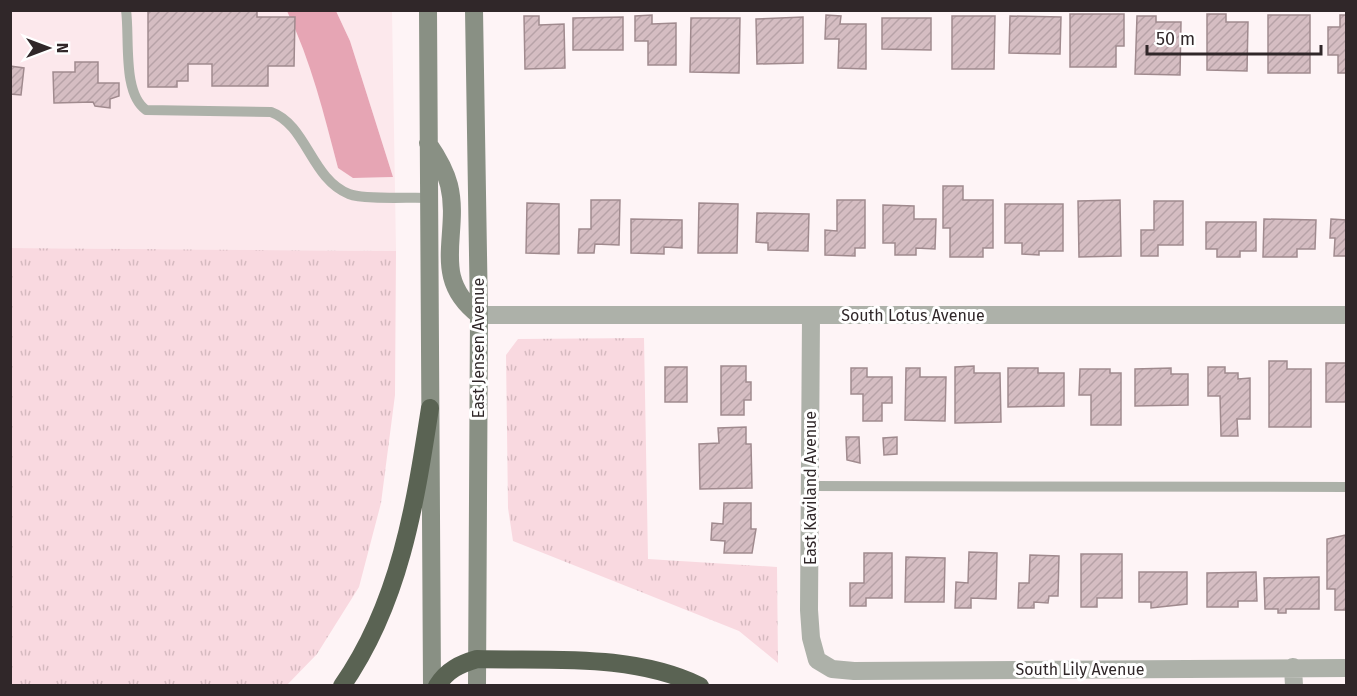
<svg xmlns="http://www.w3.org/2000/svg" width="1357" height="696" font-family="'Fira Sans',sans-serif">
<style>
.built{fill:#fce8ec}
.grass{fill:url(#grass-tufts)}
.water{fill:#e6a5b4}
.building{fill:url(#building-hatch);stroke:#a08a8e;stroke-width:1.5}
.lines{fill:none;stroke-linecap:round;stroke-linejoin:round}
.service{stroke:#adb1a9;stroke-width:10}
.minor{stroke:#adb1a9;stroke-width:18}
.secondary{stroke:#899084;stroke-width:18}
.motorway{stroke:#5a6353;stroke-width:18}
.labels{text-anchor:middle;stroke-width:6;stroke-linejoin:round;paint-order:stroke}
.street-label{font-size:16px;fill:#302729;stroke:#fff}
</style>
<defs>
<pattern id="grass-tufts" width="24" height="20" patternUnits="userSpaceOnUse" patternTransform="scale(1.5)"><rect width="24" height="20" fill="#f9d9e0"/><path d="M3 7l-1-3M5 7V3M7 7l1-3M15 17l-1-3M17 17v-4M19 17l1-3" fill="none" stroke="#d6bac0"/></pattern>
<pattern id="building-hatch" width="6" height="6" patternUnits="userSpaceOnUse" patternTransform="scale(1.5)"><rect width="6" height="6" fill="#d5bdc2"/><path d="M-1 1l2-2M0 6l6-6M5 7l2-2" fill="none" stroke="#b7a2a7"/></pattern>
</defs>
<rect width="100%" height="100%" fill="#fef4f6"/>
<!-- built -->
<path class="built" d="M11,11H287L302,43L318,89L338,168L354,178L393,177L350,41L336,11H392L396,251L11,248Z"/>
<!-- grass -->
<path class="grass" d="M11,248L396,251L395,395L381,503L359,587L317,654L287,685H11Z
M644,338L648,559L777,567L778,663L739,631L513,541L508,508L506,355L518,339Z"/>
<!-- water -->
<path class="water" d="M287,11H336L350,41L393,177L353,178L338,168C324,114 311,61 287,11Z"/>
<!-- building -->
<path class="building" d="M148,10H257V17H295L294,66H268V86H212V64H188V81H177V87H148Z
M1070,14H1124V46H1116V67H1070Z
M1207,14H1226V22H1248L1247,71L1207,70Z
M652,15V24L676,23V65H648V41H635V16Z
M826,15L841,16L840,24H866V69L838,68L839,39H825Z
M1268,15H1310V73H1268Z
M1340,15H1346V73H1338V55H1328V27H1340Z
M524,16H539V25L564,24L565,68L525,69Z
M952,16H995L994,69H952Z
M1010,16L1061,17L1060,54L1009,53Z
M1137,16H1156V22H1181L1180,75L1135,74Z
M623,17V50H573V18Z
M803,17V63L757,64L756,19Z
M691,18H740L739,73L690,72Z
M882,18H931V50L882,49Z
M75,62H98V83H119V96L110,99V108L95,106L93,102L54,103L53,72H75Z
M10,66L24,68L21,95L10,94Z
M943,186H963V200H993V248H983V257H950V228H943Z
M591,200H620L619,245L595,244L594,253H578L579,229H591Z
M837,200H865V248H855V256L825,255V230L837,231Z
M1120,200L1121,256L1079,257L1078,201Z
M1154,201H1183V245H1158V256H1141V230H1154Z
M527,203L559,204V254L526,253Z
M699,203L738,204L737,253H698Z
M1005,204H1063V251H1039V255L1022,254V243H1005Z
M883,205L914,206V219H936L935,249L916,248V255H895V243H883Z
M757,213L809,214L808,251L768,250V243L756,242Z
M631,219L682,220V248L664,247V254L631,253Z
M1264,219L1316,220L1315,249H1297V257H1263Z
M1331,219L1346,220V256H1334L1335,238H1330Z
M1206,222H1256V251H1240V257H1217V249H1206Z
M1269,361H1287V369H1311V427H1269Z
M1326,363H1346V402H1326Z
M721,366H746V382H751V400H744V415H721Z
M974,366V373H1000L1001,422L955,423V367Z
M665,367H687V402H665Z
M1208,367H1225V373H1238V379L1250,378V419H1237L1238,436H1221L1220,396H1208Z
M851,368H867V377H892V403H882V421H863V394H851Z
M906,368H920V377H946L945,421L905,420Z
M1008,368H1038V373H1064V406L1008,407Z
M1171,368V374H1188V405L1135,406V369Z
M1080,369H1110V373H1121V425H1091V395H1079Z
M746,427V444H751L752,488L700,489L699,444L719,443L718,428Z
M846,437H859L860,463L847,460Z
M897,437V454L884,455L883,438Z
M724,503H751V529H756L752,553H724L725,541L711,540L712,523L723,524Z
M1346,535V610H1335V589H1327V539Z
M969,552L997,553L996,599L971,598V608H955L956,582L968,583Z
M864,553H892V598H866V606H850V583H864Z
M1081,554H1122V598H1097V607H1081Z
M1030,555L1059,556L1058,596H1049L1048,603L1034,602V608H1018L1019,583H1029Z
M906,557L945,558L944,602H905Z
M1139,572H1187V604L1151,608V602H1139Z
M1256,572L1257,601H1238V607H1207V573Z
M1319,577V609H1286V613H1278V609H1265L1264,578Z"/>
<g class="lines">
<!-- service -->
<path class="service" d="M126,10C130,38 122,93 146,110L271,112C307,125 311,179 349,194C364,200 410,197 429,198
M810,486L1346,487"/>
<!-- minor -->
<path class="minor" d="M479,315H1346
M811,315L809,610L811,638L817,660L832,669L854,671L1346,668
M1293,667L1294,686"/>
<!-- secondary -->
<path class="secondary" d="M428,10L432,686
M474,10L479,315L477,686
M428,143C437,156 445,169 449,185C461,234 429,277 479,315"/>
<!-- motorway -->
<path class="motorway" d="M342,686C400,603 415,505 430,408
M437,686C447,670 460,664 477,659C550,661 632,653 700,686"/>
</g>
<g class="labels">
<!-- street labels -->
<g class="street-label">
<text x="913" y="321">South Lotus Avenue</text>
<text transform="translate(478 348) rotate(-90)" y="6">East Jensen Avenue</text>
<text transform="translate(810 488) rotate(-90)" y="6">East Kaviland Avenue</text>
<text x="1080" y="675">South Lily Avenue</text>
</g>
</g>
<!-- border -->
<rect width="1357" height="696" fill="none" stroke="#302729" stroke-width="24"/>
<!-- north arrow -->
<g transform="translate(48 48) rotate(90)" stroke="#ffffff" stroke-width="4.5" paint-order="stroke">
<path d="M0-4.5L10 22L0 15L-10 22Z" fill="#302729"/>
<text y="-9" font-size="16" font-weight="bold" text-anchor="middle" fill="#302729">N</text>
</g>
<!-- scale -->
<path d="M1147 45v9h174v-9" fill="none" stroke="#302729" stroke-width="3"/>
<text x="1156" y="45" font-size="18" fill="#302729" stroke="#ffffff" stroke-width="4.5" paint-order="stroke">50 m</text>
</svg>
